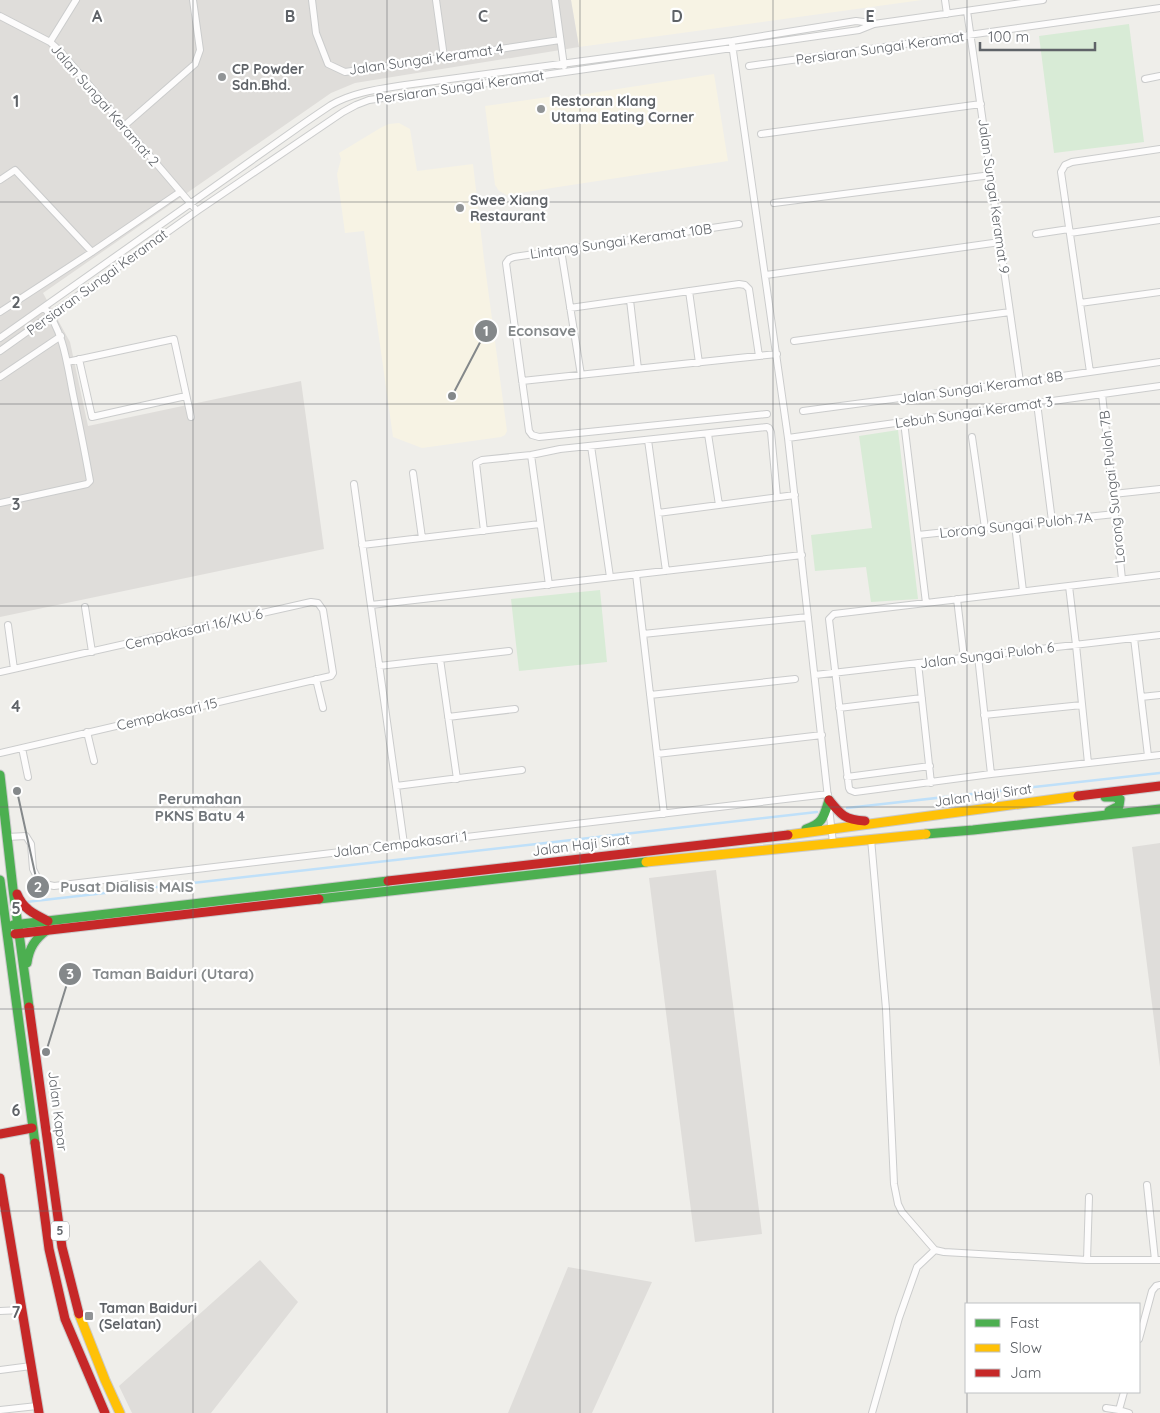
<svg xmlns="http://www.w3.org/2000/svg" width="1160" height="1413" font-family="Quicksand,sans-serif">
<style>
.commercial{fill:#f7f3e4}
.industrial{fill:#dfddda}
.green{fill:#d8ebd6}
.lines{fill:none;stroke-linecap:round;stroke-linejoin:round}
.stream{stroke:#bfe0f9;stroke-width:2.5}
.street-casing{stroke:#cbcccc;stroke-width:8}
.fast-casing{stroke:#cacacb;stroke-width:11}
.slow-casing{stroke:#cacacb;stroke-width:11}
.jam-casing{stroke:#cacacb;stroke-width:11}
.street{stroke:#fdfcfc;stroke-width:6}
.fast{stroke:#4caf50;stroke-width:9}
.slow{stroke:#ffc107;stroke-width:9}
.jam{stroke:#c62828;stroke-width:9}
.grid{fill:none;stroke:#5f6368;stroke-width:1;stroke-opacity:0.55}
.poi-dot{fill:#919496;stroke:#fff;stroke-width:2}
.labels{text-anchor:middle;stroke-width:4.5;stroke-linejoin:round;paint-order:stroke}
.shield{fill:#fff;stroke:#8f9295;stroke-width:1}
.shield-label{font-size:12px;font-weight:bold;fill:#5f6368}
.street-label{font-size:14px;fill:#5f6368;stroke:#fff}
.poi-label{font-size:14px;font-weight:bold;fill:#5f6368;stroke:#fff;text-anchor:start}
.neighbourhood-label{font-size:15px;font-weight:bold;fill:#70757a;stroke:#fff}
.grid-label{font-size:16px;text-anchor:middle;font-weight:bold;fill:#5f6368;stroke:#fff;stroke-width:4.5;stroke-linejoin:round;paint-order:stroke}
.leader{fill:none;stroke:#84888a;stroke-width:2}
.callout-dot{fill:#84888a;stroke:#fff;stroke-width:2}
.mark-label{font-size:15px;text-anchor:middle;font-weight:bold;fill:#fff}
.callout-label{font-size:15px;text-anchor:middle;font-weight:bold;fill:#84888a;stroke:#fff;stroke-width:4.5;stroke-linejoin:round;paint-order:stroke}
</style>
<rect width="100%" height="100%" fill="#efeeea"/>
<!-- commercial -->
<path class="commercial" d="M571,0H922L579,47Z
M714,74L728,161L507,195L499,191L495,185L485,106L555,96L560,98Z
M399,123L410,129L417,171L473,164L484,259L507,431L505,435L501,437L422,448L393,437L364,231L345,233L337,174L341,159L339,153L382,127L389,124Z"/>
<!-- industrial -->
<path class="industrial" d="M0,0H571L579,47L355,83L331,93L43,293L70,342L88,426L301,381L324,549L0,617Z
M1160,843V1067L1132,847Z
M716,870L762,1234L695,1242L649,878Z
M260,1260L298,1302L211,1413H132L119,1386Z
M568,1267L652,1282L592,1413H508Z"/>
<!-- green -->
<path class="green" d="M1129,24L1144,142L1054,153L1039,36Z
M898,430L918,599L871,602L866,567L815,571L811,535L872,528L859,436Z
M600,590L607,662L519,671L511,599Z"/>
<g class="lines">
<!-- stream -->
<path class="stream" d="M847,808L1160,773
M26,902L817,812"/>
<!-- street casing -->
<g class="street-casing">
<path id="street" d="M312,0L316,33L328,64L345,72L560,40
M436,0L444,57
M555,0L564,66
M945,0L947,14
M967,11L1020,382
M0,16L50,42L60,51L197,211
M50,42L76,0
M732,44L788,438L833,843
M749,66L1160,8
M1145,79L1160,76
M124,126L195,64L200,50L193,0
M761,134L981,104
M0,180L15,170L92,252
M774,203L991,175
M739,224L514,257L509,259L506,263L529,431L532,435L539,437L767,414
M1070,233L1160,220
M1036,234L1069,229
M561,250L581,375
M766,275L1000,242
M689,291L699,363
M630,300L638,369
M1080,303L1160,292
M570,308L739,284L745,285L749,289L759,356
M0,312L92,252L180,192
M0,338L296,129C307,121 319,113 331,105C353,92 380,89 405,85L732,41L856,21L872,23
M794,341L1010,312
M0,351L197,211L343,112L356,105L369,100L859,30L874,24L1043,0
M79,359L92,417L186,396
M67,362L174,339L191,417
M1090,372L1061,172L1065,165L1072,162L1160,149
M0,377L61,336
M522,381L777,354
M1102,394L1122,579
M1037,403L1052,521
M803,411L1020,382L1160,362
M904,422L926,603
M708,434L719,505
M972,437L985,528
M788,438L1160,386
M648,440L666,571
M591,446L610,577
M531,455L549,585
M413,473L422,538
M354,484L404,844
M1113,494L1160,489
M0,503L87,484L90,481C85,452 79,423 73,394C67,364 64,332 44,307
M658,513L795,495
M1015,525L1023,591
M484,531L476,463L482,460L531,455L560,449L767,427L769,428L771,432L777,497
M918,535L1115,514
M362,545L540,524
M636,574L664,814
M1160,575L834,614L829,619L849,788L850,790L855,792L991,774L1160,755
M1069,586L1076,645L1088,763
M957,599L964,658
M371,605L802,555
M85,607L92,652
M8,625L14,669
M643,634L808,617
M1134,638L1148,756
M978,656L991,774
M440,659L457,779
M918,663L931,783
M379,666L509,651
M0,672L311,602L318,603L323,610L333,673L331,676L0,753
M815,675L1160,635
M316,679L323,708
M650,695L795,679
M1141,697L1160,695
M839,708L922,698
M984,715L1082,705
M448,717L515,709
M87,732L94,761
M22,748L28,777
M657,754L822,735
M847,777L930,766
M396,786L522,770
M7,837L26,836L31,844L33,869L40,883L54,886L828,794
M871,839L886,1009L894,1184L898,1204L902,1212L935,1250L944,1252L1087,1260H1160
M1147,1185L1155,1260
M1087,1260L1089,1197
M0,1311L22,1310
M1139,1339L1152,1291L1156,1286L1160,1285
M0,1370L31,1366
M1106,1408L1119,1410L1129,1413
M0,1410L37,1406
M1119,1410L1124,1392
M872,1413L899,1318L917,1267L935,1250"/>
</g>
<!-- fast casing -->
<g class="fast-casing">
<path id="fast" d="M0,775L13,889L29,1007
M1105,797H1114L1120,799L1119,806L1109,811
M806,829C823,824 824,816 829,800
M926,834L973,830L1160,809
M0,880L35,1143
M319,899L646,862
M13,925L388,881
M27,963C29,948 35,939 47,930"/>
</g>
<!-- slow casing -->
<g class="slow-casing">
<path id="slow" d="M788,835L1078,796
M646,862L926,834
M79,1314L105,1380L120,1413"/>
</g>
<!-- jam casing -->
<g class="jam-casing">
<path id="jam" d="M1078,796L1160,786
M829,800C841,815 845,820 865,821
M388,881L788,835
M17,894C23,909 34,914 48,921
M15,934L319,899
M29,1007L62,1247L79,1314
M0,1134L32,1128
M35,1143L49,1249L65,1319L105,1413
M0,1178L39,1413"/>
</g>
<!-- street -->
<use href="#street" class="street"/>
<!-- fast -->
<use href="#fast" class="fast"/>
<!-- slow -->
<use href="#slow" class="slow"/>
<!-- jam -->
<use href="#jam" class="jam"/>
</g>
<!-- grid -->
<path class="grid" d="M193,0V1413M387,0V1413M580,0V1413M773,0V1413M967,0V1304M0,202H1160M0,404H1160M0,606H1160M0,807H1160M0,1009H1160M0,1211H1160M967,1392V1413"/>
<!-- markers -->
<g class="poi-dot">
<circle cx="222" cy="77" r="5"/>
<circle cx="541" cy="109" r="5"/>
<circle cx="460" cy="208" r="5"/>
<rect x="84" y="1311" width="10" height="10" rx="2.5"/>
</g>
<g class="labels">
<!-- shield labels -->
<rect class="shield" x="51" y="1221.5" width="18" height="19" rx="4"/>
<g class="shield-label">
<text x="60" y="1235">5</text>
</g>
<!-- street labels -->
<g class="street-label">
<text transform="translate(880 48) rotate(-8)" y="5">Persiaran Sungai Keramat</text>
<text transform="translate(426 59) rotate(-8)" y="5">Jalan Sungai Keramat 4</text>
<text transform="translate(460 87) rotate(-8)" y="5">Persiaran Sungai Keramat</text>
<text transform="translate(105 105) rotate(49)" y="5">Jalan Sungai Keramat 2</text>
<text transform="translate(994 196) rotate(82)" y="5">Jalan Sungai Keramat 9</text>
<text transform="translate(621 241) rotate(-8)" y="5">Lintang Sungai Keramat 10B</text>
<text transform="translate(97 282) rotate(-36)" y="5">Persiaran Sungai Keramat</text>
<text transform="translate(981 387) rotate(-8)" y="5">Jalan Sungai Keramat 8B</text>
<text transform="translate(974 412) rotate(-8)" y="5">Lebuh Sungai Keramat 3</text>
<text transform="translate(1112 487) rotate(-96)" y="5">Lorong Sungai Puloh 7B</text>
<text transform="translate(1016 525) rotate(-6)" y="5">Lorong Sungai Puloh 7A</text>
<text transform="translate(194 629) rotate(-13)" y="5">Cempakasari 16/KU 6</text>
<text transform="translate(987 655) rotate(-7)" y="5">Jalan Sungai Puloh 6</text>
<text transform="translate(167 714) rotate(-13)" y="5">Cempakasari 15</text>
<text transform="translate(983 795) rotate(-8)" y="5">Jalan Haji Sirat</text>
<text transform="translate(400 844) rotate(-7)" y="5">Jalan Cempakasari 1</text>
<text transform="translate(581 845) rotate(-7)" y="5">Jalan Haji Sirat</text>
<text transform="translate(58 1111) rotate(83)" y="5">Jalan Kapar</text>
</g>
<!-- poi labels -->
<g class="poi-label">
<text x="232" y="74">CP Powder<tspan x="232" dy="16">Sdn.Bhd.</tspan></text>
<text x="551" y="106">Restoran Klang<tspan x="551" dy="16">Utama Eating Corner</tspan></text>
<text x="470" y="205">Swee Xiang<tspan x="470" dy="16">Restaurant</tspan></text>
<text x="99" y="1313">Taman Baiduri<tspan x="99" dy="16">(Selatan)</tspan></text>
</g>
<!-- neighbourhood labels -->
<g class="neighbourhood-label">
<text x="200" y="804">Perumahan<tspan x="200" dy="17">PKNS Batu 4</tspan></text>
</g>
</g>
<g class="grid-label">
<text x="97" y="22">A</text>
<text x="290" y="22">B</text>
<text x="483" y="22">C</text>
<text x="677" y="22">D</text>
<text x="870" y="22">E</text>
<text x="16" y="107">1</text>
<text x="16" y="308">2</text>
<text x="16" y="510">3</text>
<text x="16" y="712">4</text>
<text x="16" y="914">5</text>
<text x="16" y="1116">6</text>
<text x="16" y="1318">7</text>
</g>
<!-- callouts -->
<path class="leader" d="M452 396L486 331M17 791L38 887M46 1052L70 974"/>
<g class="callout-dot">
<circle cx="452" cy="396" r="5"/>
<circle cx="17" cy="791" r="5"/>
<circle cx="46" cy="1052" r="5"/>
<circle cx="486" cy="331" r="12"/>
<circle cx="38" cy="887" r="12"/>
<circle cx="70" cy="974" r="12"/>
</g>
<g class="mark-label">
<text x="486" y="336">1</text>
<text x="38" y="892">2</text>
<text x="70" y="979">3</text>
</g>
<g class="callout-label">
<text x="542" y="336">Econsave</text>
<text x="127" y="892">Pusat Dialisis MAIS</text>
<text x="173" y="979">Taman Baiduri (Utara)</text>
</g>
<!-- legend -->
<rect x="965" y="1303" width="175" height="90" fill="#ffffff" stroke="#bfc1c3"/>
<rect x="975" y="1319" width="25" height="8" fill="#4caf50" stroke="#bfc1c3"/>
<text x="1010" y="1328" font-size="15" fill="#5f6368">Fast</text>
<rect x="975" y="1344" width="25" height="8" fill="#ffc107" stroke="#bfc1c3"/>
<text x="1010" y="1353" font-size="15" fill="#5f6368">Slow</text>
<rect x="975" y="1369" width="25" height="8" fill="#c62828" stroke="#bfc1c3"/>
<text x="1010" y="1378" font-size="15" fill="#5f6368">Jam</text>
<!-- scale -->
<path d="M980 42v8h115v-8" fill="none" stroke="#5f6368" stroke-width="2.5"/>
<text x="988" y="42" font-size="15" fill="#5f6368" stroke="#ffffff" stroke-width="4" paint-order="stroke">100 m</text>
</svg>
